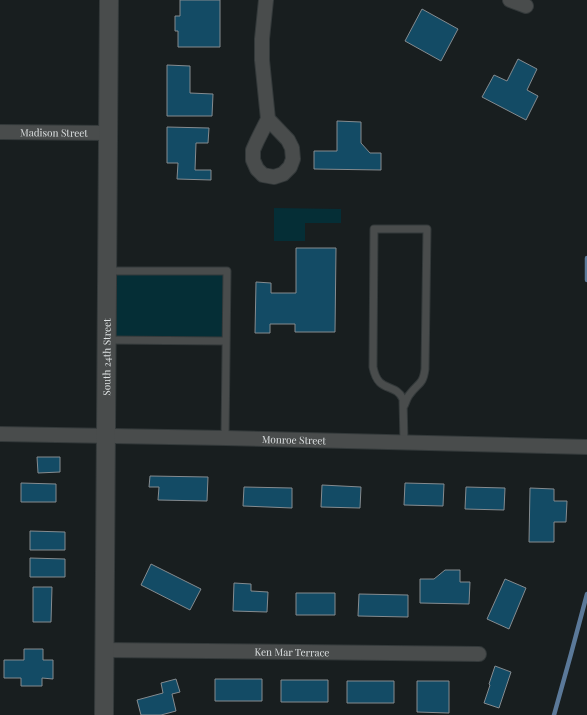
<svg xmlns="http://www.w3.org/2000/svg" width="587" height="715" font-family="'Playfair Display',serif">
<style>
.green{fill:#052e36}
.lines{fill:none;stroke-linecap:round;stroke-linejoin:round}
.stream{stroke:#5b7999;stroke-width:4.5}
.building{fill:#134b65;stroke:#858b8f}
.service-casing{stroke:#33393a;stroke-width:9}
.minor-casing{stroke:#33393a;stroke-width:16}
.tertiary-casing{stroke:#33393a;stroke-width:20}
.service{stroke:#494c4c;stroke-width:7}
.minor{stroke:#494c4c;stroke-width:14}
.tertiary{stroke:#494c4c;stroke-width:18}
.labels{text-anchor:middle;stroke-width:4;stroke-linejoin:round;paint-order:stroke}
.street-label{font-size:10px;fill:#dce0e1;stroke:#0f1516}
</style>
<rect width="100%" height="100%" fill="#181e1f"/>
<!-- green -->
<path class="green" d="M274,208L341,209V223H305V241H274Z
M108,271H227L226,341L107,340Z"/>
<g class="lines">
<!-- stream -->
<path class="stream" d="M587,258V280
M554,715L571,654L587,594"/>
</g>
<!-- building -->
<path class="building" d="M180,0H220V47H178V31H175V16H180Z
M422,9L458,29L441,61L405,41Z
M518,59L537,69L527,90L538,96L526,120L482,97L494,75L507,81Z
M167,65L190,66V93L213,94L212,116H167Z
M337,121L361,122V143L370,153H381V170L314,169V151H337Z
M167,127L209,128L208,143H196L195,170H211V180L177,179L178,163H167Z
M296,248H336L335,332H295V324H270V333H255L256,282L271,283V293H296Z
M37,457H60V472L38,473Z
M150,476L208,477L207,501L158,500L159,487H149Z
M21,483L56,484V502H21Z
M405,483L444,484L443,506L404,505Z
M322,485L361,487L360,508L321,507Z
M244,487L292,488V508L243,506Z
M466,487L505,488L504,510L465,509Z
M530,488L554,489V501H567L566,522H554V542H529Z
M30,531L65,532V550H30Z
M30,558L65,559V577H30Z
M151,564L201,589L190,610L141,585Z
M445,570H460V582H470L469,604L420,603V579H434Z
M505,579L526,588L509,629L487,619Z
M234,583L251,584V591L268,592L267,612L233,611Z
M33,587H52L51,622H33Z
M296,593H335V615H296Z
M359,594L408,595V617L358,616Z
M24,649H43V660H53V679L42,678V686H21V678H4V660H24Z
M495,666L511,672L499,708L484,703L490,685L489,684Z
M176,679L180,692L172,694L176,711L161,715H141L137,700L163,693L161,683Z
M215,679H262V701H215Z
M281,680H328V702H281Z
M347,681H394V703H347Z
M417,681H449V713L417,712Z"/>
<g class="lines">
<!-- service casing -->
<g class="service-casing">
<path id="service" d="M108,271H227L225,438
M107,340L226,341
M404,442L403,399C395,382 378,394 373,367L374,229H427L425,369C423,385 418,383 410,394C407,397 406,402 404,406"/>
</g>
<!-- minor casing -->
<g class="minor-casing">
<g id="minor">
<path d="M266,0L262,39V60L268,119L257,141L253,150V160L257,169L263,175L274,177L283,174L290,167L293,159L292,148L288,140L268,119"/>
<path d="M510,0L526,6"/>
<path id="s1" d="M0,132L109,133"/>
<path id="s2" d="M0,434L225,438L587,447"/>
<path id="s3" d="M104,650L479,654"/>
</g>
</g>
<!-- tertiary casing -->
<g class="tertiary-casing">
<g id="tertiary">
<path id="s4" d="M104,715L109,0"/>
</g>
</g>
<!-- service -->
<use href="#service" class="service"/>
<!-- minor -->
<use href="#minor" class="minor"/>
<!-- tertiary -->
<use href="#tertiary" class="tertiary"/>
</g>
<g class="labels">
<!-- street labels -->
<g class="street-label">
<text dy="4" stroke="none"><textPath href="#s1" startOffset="54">Madison Street</textPath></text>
<text dy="4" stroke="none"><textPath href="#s4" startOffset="358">South 24th Street</textPath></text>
<text dy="4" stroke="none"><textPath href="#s2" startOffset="294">Monroe Street</textPath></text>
<text dy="4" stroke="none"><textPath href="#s3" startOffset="188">Ken Mar Terrace</textPath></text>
</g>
</g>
</svg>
